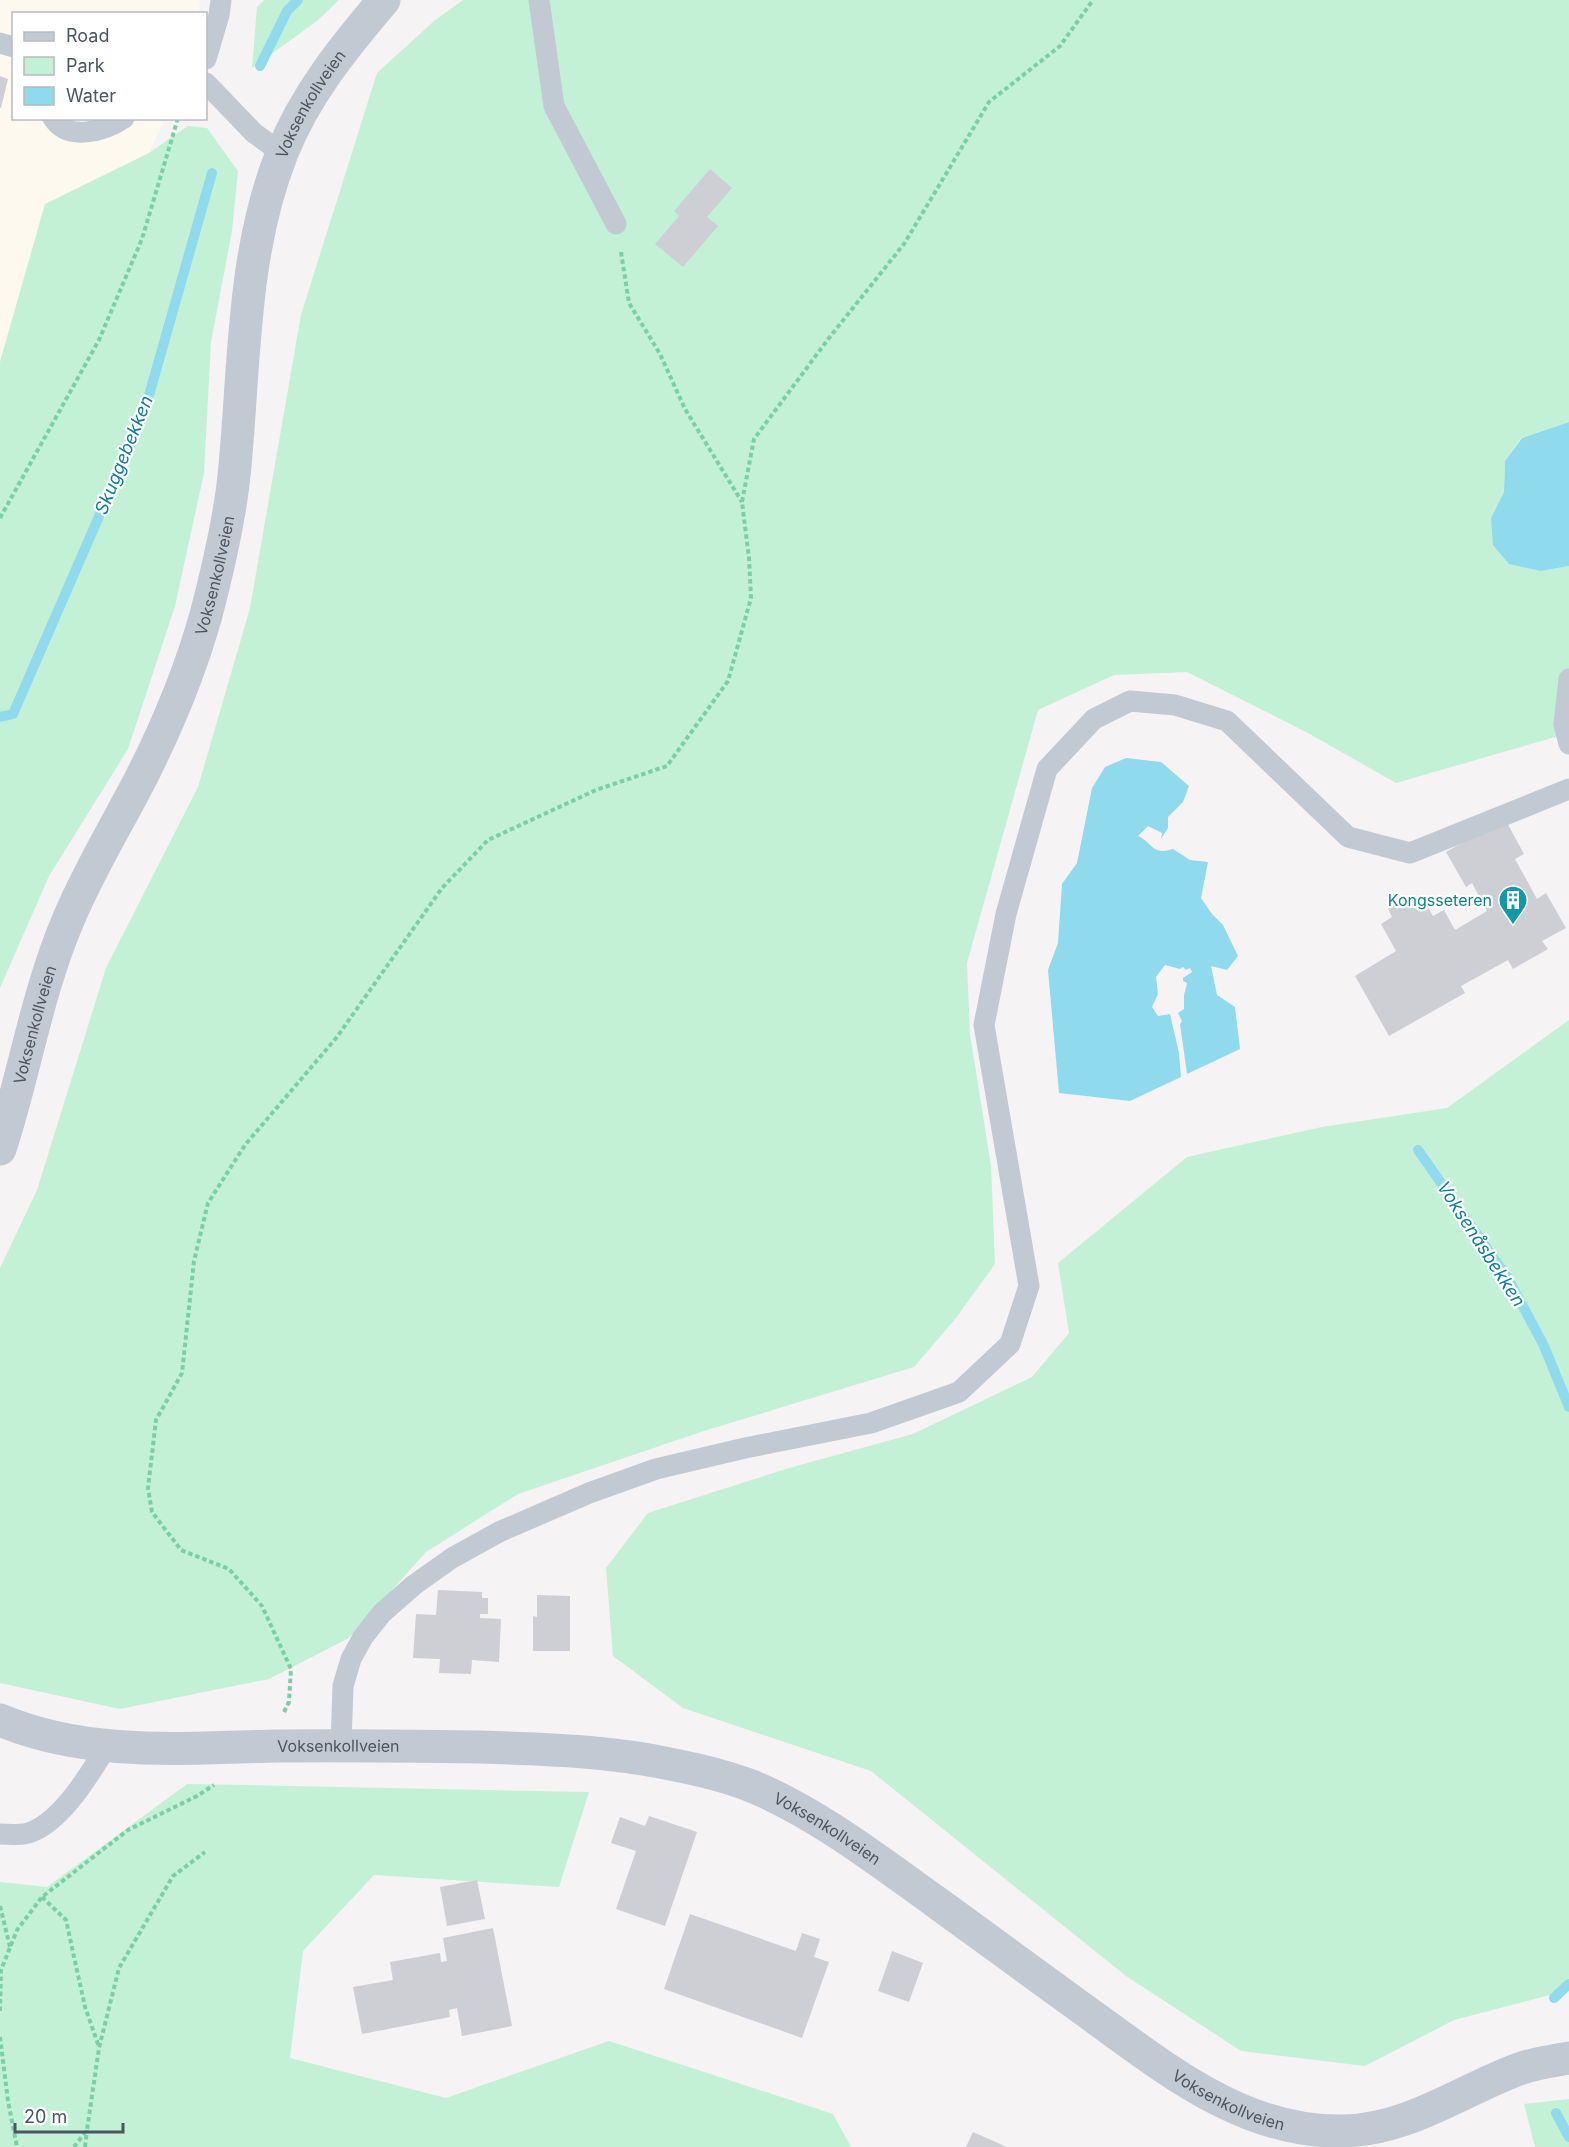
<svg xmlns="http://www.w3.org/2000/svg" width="1569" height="2147" font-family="Inter,sans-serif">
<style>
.commercial{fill:#fdf9ef}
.green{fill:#c3f1d5}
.water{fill:#90daee}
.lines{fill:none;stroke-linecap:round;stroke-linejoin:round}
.stream{stroke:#90daee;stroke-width:10}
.building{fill:#cdcfd5}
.path{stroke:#7ad0a6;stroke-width:4;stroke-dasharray:4.5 3;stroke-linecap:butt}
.service{stroke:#c1cad2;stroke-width:21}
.tertiary{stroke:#c1cad2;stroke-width:33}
.labels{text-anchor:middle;stroke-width:4.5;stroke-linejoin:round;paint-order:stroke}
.street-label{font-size:16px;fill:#4a5661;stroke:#fff}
.culture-label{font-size:16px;fill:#0d838f;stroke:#fff;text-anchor:end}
.water-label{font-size:18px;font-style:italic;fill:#0c7c9b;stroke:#fff}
</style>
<rect width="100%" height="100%" fill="#f5f3f3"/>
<!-- commercial -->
<path class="commercial" d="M0,0H200L199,13L14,14V118L165,119L149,153L45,204L0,362Z"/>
<!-- green -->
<path class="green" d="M264,0H339L317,21L252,68L257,7Z
M463,0H1569V422L1521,438L1505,461L1504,492L1491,519L1541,571L1569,566V733L1396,783L1308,733L1187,672L1114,675L1038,710L967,963L970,1034L991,1166L995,1264L956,1318L914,1367L704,1431L518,1494L426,1552L349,1638L269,1679L120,1709L0,1683V1268L37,1190L106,968L198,787L250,608L301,315L377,73L434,21Z
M188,126L207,128L238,171L232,231L211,342L204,473L175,606L128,749L49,876L0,988V362L45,204L149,153Z
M1569,1020V1990L1454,2020L1365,2066L1241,2051L1126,1976L871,1771L683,1708L613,1656L606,1568L648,1513L789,1468L913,1434L1032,1377L1069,1333L1058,1263L1187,1157L1322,1127L1447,1108Z
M187,1784L589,1792L559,1887L374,1875L303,1951L290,2058L446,2098L609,2041L833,2114L851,2147H0V1882L47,1887Z
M1569,2099V2147H1535L1524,2104Z"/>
<!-- water -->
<path class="water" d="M1569,422V566L1541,571L1509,564L1493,545L1491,518L1504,492L1505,461L1522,438Z
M1126,758L1161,762L1189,786L1183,802L1168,817V828L1161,839L1162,833L1148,826L1138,836C1152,842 1152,856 1173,849L1190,860L1208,862L1201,898L1212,914L1223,925L1238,956L1227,970L1211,966L1217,995L1235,1007L1240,1049L1187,1074L1180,1024L1182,1021L1178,1013L1184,1009V995L1187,983L1183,981V978L1192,972L1190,968L1186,970L1183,967L1180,969L1165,965L1156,977L1158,994L1152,1007L1158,1016L1170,1014L1179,1053L1181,1077L1130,1101L1059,1093L1048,970L1058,943L1062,884L1077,863L1092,788L1105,767Z"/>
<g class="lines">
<!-- stream -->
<path class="stream" d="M260,66L287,11L298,0
M0,717L13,714L144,413L212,173
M1418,1150L1509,1280L1544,1346L1569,1407
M1554,1998L1569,1984
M1556,2113L1569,2137"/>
</g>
<!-- building -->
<path class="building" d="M0,76L8,79L1,108H0Z
M710,169L732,188L707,217L718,226L683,267L655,244L679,216L674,211Z
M1505,819L1524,854L1515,859L1537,899L1546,893L1566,928L1542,941L1548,949L1513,969L1508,960L1461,986L1465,993L1389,1036L1355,976L1396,951L1381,924L1392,917L1388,909L1405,898L1410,907L1423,899L1433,916L1444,910L1455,930L1487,911L1472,883L1466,887L1446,852Z
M438,1590L482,1592V1598H488V1614H480V1618L501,1619L499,1662L472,1660L471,1674L439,1673L440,1659L413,1658L416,1614L436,1615Z
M537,1595L570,1596V1651H533V1616L537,1617Z
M649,1816L697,1832L665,1926L616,1909L636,1851L611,1843L620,1817L645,1826Z
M477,1880L485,1919L447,1926L440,1887Z
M690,1914L796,1951L802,1933L820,1939L814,1957L829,1962L802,2038L664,1989Z
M493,1928L512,2026L462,2036L457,2008L449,2010L450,2017L362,2034L353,1987L393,1980L390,1962L440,1953L441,1962L447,1961L443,1938Z
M892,1951L923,1963L909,2002L878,1991Z
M973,2132L1007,2147H966Z"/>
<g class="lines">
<!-- path -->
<path class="path" d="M621,252L629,303L660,354L685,409L742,502
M0,518L99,340L142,239L178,118
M284,1712L289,1702L291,1669L262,1606L229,1569L181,1550L152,1512L148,1488L156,1420L182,1373L194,1261L208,1203L245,1145L337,1037L442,888L488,840L596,790L667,766L728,681L751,598L749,558L742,502L754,439L829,338L904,244L989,102L1060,46L1093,0
M42,1897L66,1920L85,2007L99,2047
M0,1906L10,1947
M0,2011L1,1970L17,1930L42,1897L128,1830L197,1796L214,1785
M0,2037L8,2101L17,2147
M74,2147L87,2130L99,2048L119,1968L173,1876L205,1852
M85,2147L87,2130"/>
<!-- service -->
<path class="service" d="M539,0L554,106L616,224
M0,43L14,47
M206,59L219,15L221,0
M206,83L254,133L282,153
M53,118C68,142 105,131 124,118
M1569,679L1564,724L1569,744
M341,1745L343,1686L351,1659L363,1637L382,1613L414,1585L452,1558L499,1532L589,1493L656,1469L745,1448L871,1423L959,1392L1010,1344L1029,1286L984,1025L1006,914L1047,769L1094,719L1130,701L1175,705L1227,721L1348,837L1410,853L1569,789
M0,1834C7,1834 16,1835 24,1834C58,1828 90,1774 107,1746"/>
<!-- tertiary -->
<g class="tertiary">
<path id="s1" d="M0,1149C25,1072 37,992 69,918C91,866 120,820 145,770C170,720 191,668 206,615C218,569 229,523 234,476C245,368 241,256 282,153C305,95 344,47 384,0"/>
<path id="s2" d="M0,1720C87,1757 184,1748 277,1746C345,1745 413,1746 481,1747C546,1749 611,1751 675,1765C700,1770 725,1776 749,1785C814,1811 879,1861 936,1902C986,1939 1037,1975 1087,2012C1165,2068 1244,2134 1344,2131C1410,2129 1460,2091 1519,2069C1535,2063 1552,2061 1569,2058"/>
</g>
</g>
<!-- icons -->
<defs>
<g id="building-pin" transform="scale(1.5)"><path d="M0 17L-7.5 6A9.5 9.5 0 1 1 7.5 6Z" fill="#0f9aa8" stroke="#fff"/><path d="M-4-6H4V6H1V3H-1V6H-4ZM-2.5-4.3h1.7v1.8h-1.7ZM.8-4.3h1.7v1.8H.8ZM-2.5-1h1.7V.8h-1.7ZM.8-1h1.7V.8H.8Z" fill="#fff"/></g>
</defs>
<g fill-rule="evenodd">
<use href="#building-pin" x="1513" y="900"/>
</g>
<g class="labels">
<!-- street labels -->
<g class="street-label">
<text dy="6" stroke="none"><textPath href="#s1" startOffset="1101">Voksenkollveien</textPath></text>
<text dy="6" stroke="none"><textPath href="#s1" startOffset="615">Voksenkollveien</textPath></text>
<text dy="6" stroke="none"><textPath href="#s1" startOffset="129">Voksenkollveien</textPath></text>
<text dy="6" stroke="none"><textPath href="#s2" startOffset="342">Voksenkollveien</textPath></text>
<text dy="6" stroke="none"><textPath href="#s2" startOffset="846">Voksenkollveien</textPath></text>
<text dy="6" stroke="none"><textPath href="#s2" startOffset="1332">Voksenkollveien</textPath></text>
</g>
<!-- culture labels -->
<g class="culture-label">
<text x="1492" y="906">Kongsseteren</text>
</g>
<!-- water labels -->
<g class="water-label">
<text transform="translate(124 455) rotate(-68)" y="6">Skuggebekken</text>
<text transform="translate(1481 1244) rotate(57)" y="6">Voksenåsbekken</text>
</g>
</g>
<!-- legend -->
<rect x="12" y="12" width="195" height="108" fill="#ffffff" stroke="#b7bbc0" stroke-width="1.5"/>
<rect x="24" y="32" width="30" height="9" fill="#c1cad2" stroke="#b7bbc0" stroke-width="1.5"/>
<text x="66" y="42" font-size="18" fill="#4a5661">Road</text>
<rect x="24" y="57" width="30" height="18" fill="#c3f1d5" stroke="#b7bbc0" stroke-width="1.5"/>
<text x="66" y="72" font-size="18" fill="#4a5661">Park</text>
<rect x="24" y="87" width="30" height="18" fill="#90daee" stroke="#b7bbc0" stroke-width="1.5"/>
<text x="66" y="102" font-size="18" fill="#4a5661">Water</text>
<!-- scale -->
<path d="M15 2123v9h108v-9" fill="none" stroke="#4a5661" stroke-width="3"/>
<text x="24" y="2123" font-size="18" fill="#4a5661" stroke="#ffffff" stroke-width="4.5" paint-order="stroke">20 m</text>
</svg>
